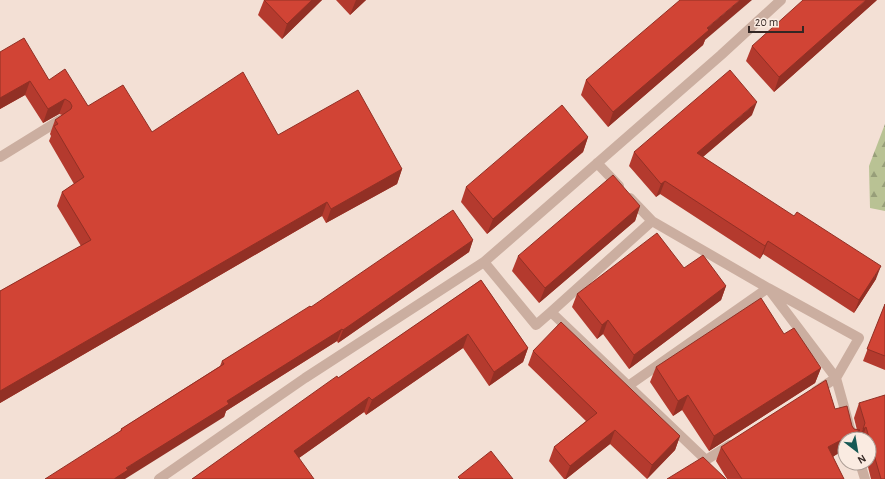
<svg xmlns="http://www.w3.org/2000/svg" width="885" height="479" font-family="'Alegreya Sans',sans-serif">
<style>
.forest{fill:url(#forest-firs)}
.lines{fill:none;stroke-linecap:round;stroke-linejoin:round}
.street{stroke:#cbaea0;stroke-width:10}
.wall{fill:#b43a2e}
.shaded-wall{fill:#923025}
.building{fill:#d14435;stroke:#923025}
</style>
<defs>
<pattern id="forest-firs" width="22" height="20" patternUnits="userSpaceOnUse"><rect width="22" height="20" fill="#b9c294"/><path d="M5 1l3.5 6h-7zM16 11l3.5 6h-7z" fill="#979e79"/></pattern>
</defs>
<rect width="100%" height="100%" fill="#f3e0d5"/>
<!-- forest -->
<path class="forest" d="M885,124V211L870,208L869,166Z"/>
<g class="lines">
<!-- street -->
<path class="street" d="M0,157L60,120
M597,163L619,186
M484,262L536,325L551,312L706,460L730,445
M551,312L652,221
M628,386L768,288L859,338L836,378L768,288L652,221L630,198
M816,391L836,378L853,439
M860,463L865,479
M159,479L305,378L484,262L721,55L781,0"/>
</g>
<!-- wall -->
<path class="wall" d="M264,0H322L282,39L258,15Z
M336,0H366L350,15Z
M877,0L774,92L746,61L752,46Z
M705,40L703,45L608,127L581,95L586,80Z
M0,52L49,80L88,106L152,132L278,135L402,169L397,184L326,223L322,216L0,403V291L81,246L57,206L62,192L74,184L49,141L51,136L50,134L55,120L62,115L59,114L43,123L25,95L0,109Z
M752,115L703,157L876,279L854,313L763,254L760,259L660,194L656,197L629,166L634,152Z
M588,137L583,152L487,234L461,202L466,187Z
M640,206L635,221L539,303L512,271L518,256Z
M473,240L469,252L338,343L337,341L226,411L224,417L120,432L121,429L220,366L222,361L311,307Z
M684,268L726,286L721,300L629,369L603,334L597,339L572,307L577,294Z
M481,280L528,348L523,362L489,386L463,348L366,415L364,412L299,458L192,479Z
M885,304V370L863,361Z
M784,334L821,368L815,383L709,451L682,410L673,416L650,382L656,367Z
M533,351L680,436L675,450L647,479L610,444L566,479H564L549,461L554,447L586,421L528,365Z
M859,403L885,479H871L867,463H869V439H859V438L858,434L833,457L844,479H727L716,461L721,447L835,409L852,426L854,429L857,430L854,418Z"/>
<!-- shaded-wall -->
<path class="shaded-wall" d="M312,0H322L282,39L287,24Z
M356,0H366L350,15Z
M740,0H752L705,40L703,45L608,127L613,112L707,28Z
M866,0H877L774,92L779,77Z
M30,81L25,95L0,109V98Z
M65,99L59,114L43,123L48,109Z
M757,102L752,115L692,166L697,153Z
M588,137L583,152L487,234L493,219Z
M402,169L397,184L326,223L331,209Z
M665,181L660,194L656,197L661,184Z
M327,202L322,216L0,403V391Z
M640,206L635,221L539,303L545,288Z
M473,240L469,252L338,343L343,330Z
M768,241L763,254L760,259L765,246Z
M881,266L876,279L854,313L859,300Z
M726,286L721,300L629,369L634,355Z
M608,320L603,334L597,339L602,325Z
M342,329L337,341L226,411L224,417L125,479H114L126,468L227,401Z
M468,334L463,348L366,415L372,400Z
M528,348L523,362L489,386L494,372Z
M821,368L815,383L709,451L714,436Z
M688,395L682,410L673,416L678,401Z
M369,397L364,412L289,465L294,451Z
M866,427L862,439H859L863,429Z
M615,430L610,444L566,479H565L570,466Z
M860,430L857,439H845V450L823,462L828,447Z
M680,436L675,450L647,479L652,465Z"/>
<!-- building -->
<path class="building" d="M264,0H312L287,24Z
M680,0H740L707,28L709,30L613,112L586,80Z
M803,0H866L779,77L752,46Z
M24,38L49,80L65,69L88,106L123,85L152,132L243,72L278,135L358,90L402,169L331,209L327,202L0,391V291L91,240L62,192L84,177L54,126L58,124L55,120L71,109L72,106L70,102L65,99L48,109L30,81L0,98V52Z
M730,70L757,102L697,153L794,216L797,212L881,266L859,300L768,241L765,246L665,181L661,184L634,152Z
M562,105L588,137L493,219L466,187Z
M613,175L640,206L545,288L518,256Z
M453,210L473,240L343,330L342,329L227,401L229,404L126,468L128,470L114,479H45L122,430L121,429L224,364L222,361L310,306L311,307Z
M657,233L684,268L703,255L726,286L634,355L608,320L602,325L577,294Z
M481,280L528,348L494,372L468,334L372,400L369,397L294,451L314,479H192L337,376L338,378Z
M761,298L784,334L794,328L821,368L714,436L688,395L678,401L656,367Z
M885,304V356L867,349Z
M561,322L680,436L652,465L615,430L570,466L554,447L597,413L533,351Z
M826,380L835,409L847,406L852,426L854,429L860,430L828,447L844,479H742L721,447Z
M885,395V479H881L866,427L863,429L865,423L859,403Z
M491,451L513,479H460L458,477Z
M703,457L726,479H667Z"/>
<!-- north arrow -->
<g transform="translate(857 451) rotate(149)"><circle r="19" fill="#faebe1" stroke="#ab9d95"/>
<path d="M0-3L7 15L0 10L-7 15Z" fill="#175954"/>
<text y="-6" font-size="11" font-weight="bold" text-anchor="middle" fill="#342724">N</text>
</g>
<!-- scale -->
<path d="M749 26v6h54v-6" fill="none" stroke="#342724" stroke-width="2"/>
<text x="755" y="26" font-size="12" fill="#342724" stroke="#faebe1" stroke-width="3" paint-order="stroke">20 m</text>
</svg>
